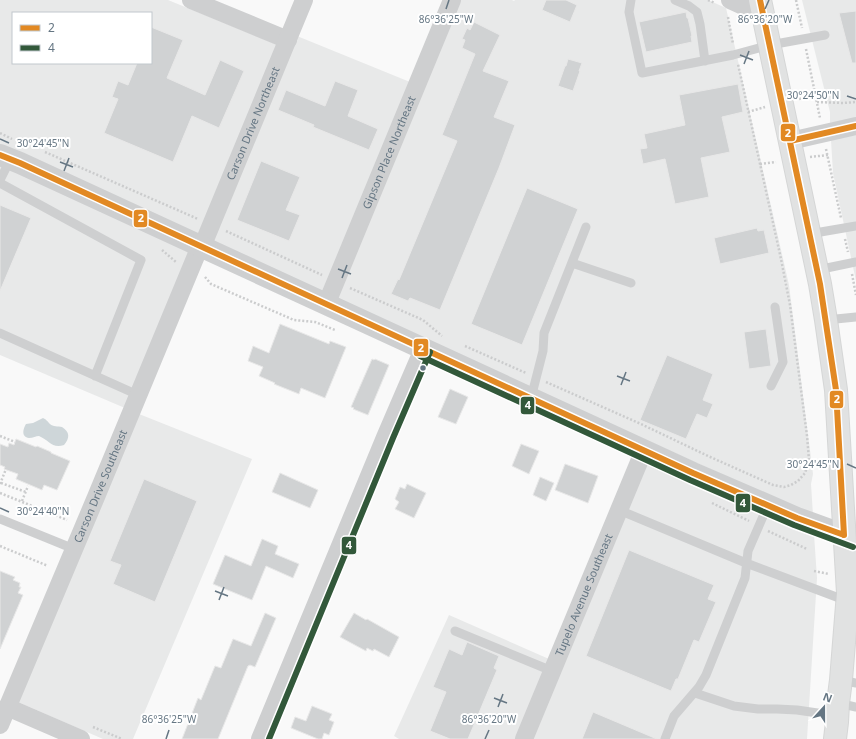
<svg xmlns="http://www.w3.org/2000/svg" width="856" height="739" font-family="'Noto Sans',sans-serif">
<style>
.built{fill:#e8e9e9;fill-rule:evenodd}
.water{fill:#ced6d9}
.building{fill:#d0d2d3;stroke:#e8e8e8}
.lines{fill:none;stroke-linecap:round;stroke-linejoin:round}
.trunk-casing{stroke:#d5d6d6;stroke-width:24}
.path{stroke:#cbcccd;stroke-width:2.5;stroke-dasharray:2 2;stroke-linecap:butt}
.service{stroke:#cecfd0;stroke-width:9}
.minor{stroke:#cecfd0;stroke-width:18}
.tertiary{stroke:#cecfd0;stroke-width:22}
.trunk{stroke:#e1e2e2;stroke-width:22}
.bus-1-casing{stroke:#fff;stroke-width:9}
.bus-2-casing{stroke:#fff;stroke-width:9}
.bus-1{stroke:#e28923;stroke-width:6}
.bus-2{stroke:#32583a;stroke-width:6}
.ticks{fill:none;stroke:#657683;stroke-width:1.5}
.bus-dot{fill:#657683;stroke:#fff;stroke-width:1.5}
.labels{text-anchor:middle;stroke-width:4;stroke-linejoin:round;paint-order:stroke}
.street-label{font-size:11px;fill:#657683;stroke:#fff}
.ticks-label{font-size:10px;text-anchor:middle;fill:#657683;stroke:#fff;stroke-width:4;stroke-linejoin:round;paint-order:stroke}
.line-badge{stroke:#fff;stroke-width:1.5}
.badge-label{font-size:11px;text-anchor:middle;font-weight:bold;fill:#fff}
</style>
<rect width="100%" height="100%" fill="#f9f9f9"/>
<!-- built -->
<path class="built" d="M0,0H168L278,45L198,236L0,146ZM13,13H151V63H13Z
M460,0H512L514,1L515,0H708L726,8L789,285L813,474L811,484L813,515L801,510L336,300Z
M802,0H856V118L830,123V112Z
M297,36L410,82L322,294L212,243Z
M856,135V281L833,173L831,140Z
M0,165L189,251L125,408L0,355Z
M139,414L252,459L133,739H103L18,702Z
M647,461L814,534L817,578L807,739H532Z
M449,615L549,659L516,739H399L394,736Z"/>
<!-- water -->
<path class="water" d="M43,418C47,420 47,421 50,424C53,427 58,426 62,427C70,432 70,438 64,445C52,449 49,440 39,436C36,436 33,438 29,438C21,437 23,429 26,424L33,423Z"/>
<!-- building -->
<path class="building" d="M546,0H566L577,5L570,22L542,10Z
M856,11V63H852L839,13Z
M686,12L687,18H688L692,36H691L692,42L646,52L639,22Z
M474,22L500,35L483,71L509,81L494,117L515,125L499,168L440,310L410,298L408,301L391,294L398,279L399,280L457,141L442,135L475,54L462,48L465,40L462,39L467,28L470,30Z
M151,27L183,40L167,78L205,95L220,60L244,71L219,128L192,116L173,162L104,133L118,99L112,97L118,81L128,85L137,63H151Z
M568,59L582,63L579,71H580L573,91L558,86L565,66H566Z
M335,81L358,90L348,116L378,129L369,150L313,127L314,125L278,110L286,90L325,106Z
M738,84L743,112L722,117L730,152L701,158L709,197L675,204L665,159L643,164L640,149L647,148L644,134L685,125L679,95Z
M261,161L300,177L286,210L300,215L289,241L237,220Z
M527,188L578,209L522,345L471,324Z
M0,205L31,218L0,291Z
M757,228L758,231L764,230L769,253L720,264L714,238Z
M280,324L329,344L330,341L346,347L325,398L301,388L299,394L274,384L275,383L259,376L263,367L248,361L253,346L269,353Z
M766,329L771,366L749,369L744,332Z
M667,355L713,374L703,400L713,404L707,418L697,414L686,439L640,420Z
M372,359L374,360L375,359L389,365L368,415L353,409L354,408L351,407Z
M450,389L468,397L456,424L438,417Z
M16,439L36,447L37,446L51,452V453L70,461L57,490L44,485L42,490L16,479L18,474L4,469L5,467L0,465V444L8,447L9,443L14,445Z
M521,444L539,451L529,474L512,466Z
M565,464L598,476L588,503L555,490Z
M280,473L318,490L310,508L272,492Z
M540,477L554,483L546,501L533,495Z
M144,479L197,501L155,602L113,584L121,565L110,561Z
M407,484L426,493L414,518L395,509L399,502L395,499L400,487L405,489Z
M262,539L278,546L275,554L299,564L293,578L266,566L252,600L213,584L225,555L251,566Z
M629,550L714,585L708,599L716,602L699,642L694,640L678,679H676L671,691L586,656Z
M0,571L15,577L13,580L20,583L19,587H21L18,593L23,595L0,649Z
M265,613L276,618L255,667L250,665L248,666L218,739H182L198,698L201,700L215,666L221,668L233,639L251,646Z
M354,613L366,620L367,619L399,637L389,657L374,649L373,651L367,648L366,651L340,637Z
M467,642L499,656L494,668L497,670L468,739H450L430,731L446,692L433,687L449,649L462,655Z
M312,706L332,714L329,720L334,722L329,735L324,733L322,739H318L291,728L295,717L306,721Z
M593,712L657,739H582Z"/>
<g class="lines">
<!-- trunk casing -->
<g class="trunk-casing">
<path id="trunk" d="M760,0L820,284L826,320L836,390L848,593L841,680L838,703L837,722L835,739"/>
</g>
<!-- path -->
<path class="path" d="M708,0L715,3
M796,0L802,28
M728,17L733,44
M806,49L820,118
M799,99L816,95
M817,102L843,103L856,102
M748,112L765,107
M0,133L12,139
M826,149L841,218
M45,152L198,219
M810,157L828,155
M760,164L776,162
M226,231L322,275
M845,239L848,252
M162,250L176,262
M852,274L856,295
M205,277L211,284L294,320L315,322L335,330
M350,288L423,320L442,336
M465,346L526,373
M546,382L641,424L708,456L773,485L784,487L791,485L798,481L805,473L809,460L807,436L790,305L781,259L738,64
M0,436L15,442
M1,483L26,492
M0,484L6,469
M0,493L67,520
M22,501L28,486
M712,503L749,521
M768,531L807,549
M0,546L48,566
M814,571L829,574
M93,727L122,739"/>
<!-- service -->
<path class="service" d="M631,0L629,12L642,73L733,55L770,45L825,35
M675,0L689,6L697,12L700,24L705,61
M0,180L10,160
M0,183L141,260L95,376
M809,234L856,226
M572,263L631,283
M817,270L856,262
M826,320L856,317
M0,333L138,395
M771,386L783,362L775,307
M531,398L543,351L544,333L586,227
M619,510L746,563L847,601
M0,519L74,549
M455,631L552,671
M841,680L856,683
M695,693L734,706L758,709H777L797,710L838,716
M838,703L856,707
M665,739L674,716L699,687L706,675L745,578L748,551L768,505"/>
<!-- minor -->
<g class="minor">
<path d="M191,0L288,40"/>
<path d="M730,0L763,15"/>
<path d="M790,141L856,126"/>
<path id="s1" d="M326,305L452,0"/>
<path d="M7,707L81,739"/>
<path id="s2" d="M0,725L96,497L198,251L202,247L304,0"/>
<path d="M260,739L386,435L423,349"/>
<path id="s3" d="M524,739L644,450"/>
</g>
<!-- tertiary -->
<path class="tertiary" d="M0,155L20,163L693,473L797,518L844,535"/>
<!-- trunk -->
<use href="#trunk" class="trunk"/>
<!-- bus-1 casing -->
<g class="bus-1-casing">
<path id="bus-1" d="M760,0L820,284L836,390L844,535
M790,141L856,126
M0,155L20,163L693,473L797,518L844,535"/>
</g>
<!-- bus-2 casing -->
<g class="bus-2-casing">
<path id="bus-2" d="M420,356L690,480L794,525L853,547
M269,739L393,438L430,352"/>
</g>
<!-- bus-1 -->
<use href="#bus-1" class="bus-1"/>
<!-- bus-2 -->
<use href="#bus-2" class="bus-2"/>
</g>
<!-- ticks -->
<path class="ticks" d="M446,9L449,0M765,9L769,0M740,55L753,60M744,64L749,51M847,96L856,99M0,139L9,143M60,162L73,167M64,171L69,158M338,269L351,274M342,278L347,265M617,376L630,381M621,385L626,372M847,464L856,468M0,508L9,512M215,591L228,596M219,600L224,587M494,698L507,703M498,707L503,694M166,739L169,730M485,739L489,730"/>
<!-- markers -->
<circle class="bus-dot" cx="423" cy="368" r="3.5"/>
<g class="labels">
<!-- street labels -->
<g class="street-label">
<text dy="4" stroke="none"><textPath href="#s2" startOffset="653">Carson Drive Northeast</textPath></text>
<text dy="4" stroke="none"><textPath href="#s1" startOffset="165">Gipson Place Northeast</textPath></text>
<text dy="4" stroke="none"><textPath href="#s2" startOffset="259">Carson Drive Southeast</textPath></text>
<text dy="4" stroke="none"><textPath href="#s3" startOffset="156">Tupelo Avenue Southeast</textPath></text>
</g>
</g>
<g class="ticks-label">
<text x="446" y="23">86°36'25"W</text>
<text x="765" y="23">86°36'20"W</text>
<text x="813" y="99">30°24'50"N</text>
<text x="43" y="147">30°24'45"N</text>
<text x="813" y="468">30°24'45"N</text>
<text x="43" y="515">30°24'40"N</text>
<text x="169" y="723">86°36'25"W</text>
<text x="489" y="723">86°36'20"W</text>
</g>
<g class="line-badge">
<rect x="780" y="123" width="16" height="19" rx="4" fill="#e28923"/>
<rect x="133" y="209" width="15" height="19" rx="4" fill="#e28923"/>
<rect x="413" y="338" width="16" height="19" rx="4" fill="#e28923"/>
<rect x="829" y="390" width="15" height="19" rx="4" fill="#e28923"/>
<rect x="520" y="396" width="15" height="19" rx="4" fill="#32583a"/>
<rect x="735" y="493" width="16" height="20" rx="4" fill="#32583a"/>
<rect x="341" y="536" width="16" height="19" rx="4" fill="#32583a"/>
</g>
<g class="badge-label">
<text x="788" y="137">2</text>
<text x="141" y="222">2</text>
<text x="421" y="352">2</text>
<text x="837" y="403">2</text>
<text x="528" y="409">4</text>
<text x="743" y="507">4</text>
<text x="349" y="549">4</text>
</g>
<!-- legend -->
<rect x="12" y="12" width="140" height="52" fill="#ffffff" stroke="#c1c8cd"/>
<rect x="20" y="25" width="20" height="6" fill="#e28923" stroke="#c1c8cd"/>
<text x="48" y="32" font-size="12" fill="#657683">2</text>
<rect x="20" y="45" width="20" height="6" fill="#32583a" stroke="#c1c8cd"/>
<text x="48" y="52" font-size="12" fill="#657683">4</text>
<!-- north arrow -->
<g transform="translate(824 707) rotate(21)" stroke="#ffffff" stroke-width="3" paint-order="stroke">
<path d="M0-3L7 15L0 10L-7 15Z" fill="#657683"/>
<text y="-6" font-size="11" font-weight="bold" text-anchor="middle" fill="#657683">N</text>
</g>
</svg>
